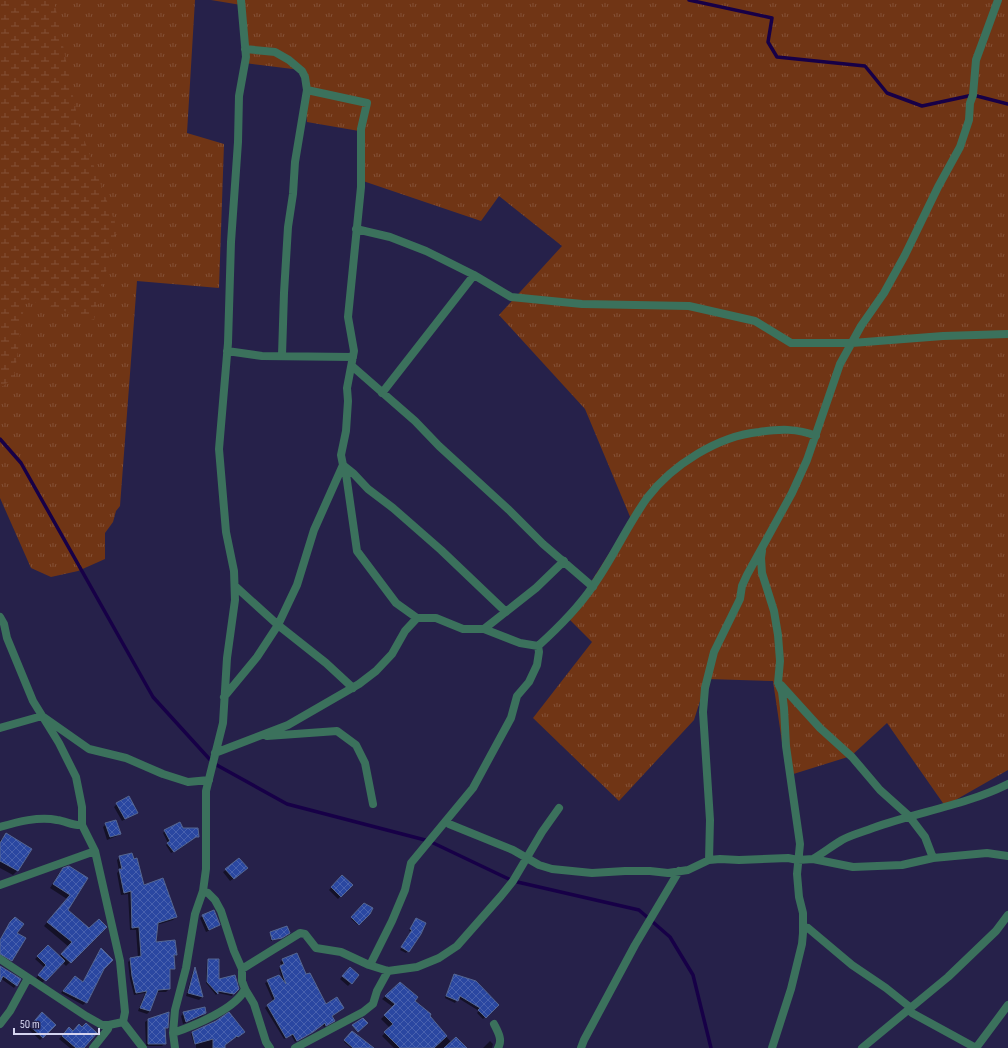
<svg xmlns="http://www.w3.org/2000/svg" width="1008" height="1048" font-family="'Sofia Sans Condensed',sans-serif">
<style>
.grass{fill:url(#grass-tufts)}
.wetland{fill:url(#wetland-marsh)}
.shadow{fill:#0007}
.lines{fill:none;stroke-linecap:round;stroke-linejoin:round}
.stream{stroke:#170047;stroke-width:3.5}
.building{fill:url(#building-cross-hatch);stroke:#556792}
.minor{stroke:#3b715c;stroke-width:8}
</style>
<defs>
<pattern id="grass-tufts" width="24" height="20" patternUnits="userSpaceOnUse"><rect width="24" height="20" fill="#703515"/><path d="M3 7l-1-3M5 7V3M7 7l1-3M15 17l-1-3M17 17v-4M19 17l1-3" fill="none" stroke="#845137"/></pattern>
<pattern id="wetland-marsh" width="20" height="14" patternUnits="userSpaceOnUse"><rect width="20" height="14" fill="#703515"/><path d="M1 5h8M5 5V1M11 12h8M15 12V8" fill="none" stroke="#845137"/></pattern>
<pattern id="building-cross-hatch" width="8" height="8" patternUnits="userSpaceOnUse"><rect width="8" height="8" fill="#2a47a1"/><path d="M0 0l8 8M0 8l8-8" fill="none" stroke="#4861ae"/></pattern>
</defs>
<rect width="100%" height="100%" fill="#26214a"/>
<!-- grass -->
<path class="grass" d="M0,0H195L187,133L224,144L219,288L137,281L120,506L116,511L113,522L105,533V559L78,571L51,577L31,568L0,498Z
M211,0H1008V770L945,806L887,723L851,756L787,776L773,681L707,679L694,720L619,801L533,718L592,642L568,618L631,519L585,409L499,315L562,246L499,196L481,221L363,181L359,131L307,122L301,70L245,63L241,5Z"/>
<!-- wetland -->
<path class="wetland" d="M0,0H54L79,126L117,228L94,320L25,299L14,378L0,388Z"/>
<!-- shadow -->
<path class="shadow" d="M117,804L137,812L122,821L114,807Z
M106,824L120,834L117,836L107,840L103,827Z
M183,829L198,836L171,853L166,845L168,843L163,833L165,831Z
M6,834L30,849L17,871L13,875L0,868V841Z
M120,857L143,886L176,917L173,920L157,925L155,943L176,955L173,958L174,968L169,971V989L166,992H156L150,1011L147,1014L138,1011L145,993L134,995L130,979L128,962L131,959L138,958L136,930H130L128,894L121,895L117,873L119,871L117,860Z
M63,869L87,878L67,911L89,929L105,927L66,966L62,962L42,983L36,978L45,968L35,959L48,946L59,957L69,947L44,926L67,899L50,888L59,873Z
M226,870L244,871L230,881L223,872Z
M342,876L351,885L338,899L329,890Z
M364,904L369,913L358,925L351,919Z
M203,916L219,925L216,927L206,932L200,918Z
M416,919L420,934L406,953L400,950L411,932L409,931Z
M271,933L287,934L279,939L271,941L270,934Z
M101,950L103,969L86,1002L83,1005L61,993L75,977L82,983Z
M296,954L306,975L331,1016L332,1022L324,1027L322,1024L310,1034L295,1042L291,1035L284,1039L265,1008L273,1001L265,983L279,976L283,981L279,969L282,966L280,962Z
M208,960L218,980L233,994L232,996L218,993L216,995L206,983L207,962Z
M0,967L20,980L14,988L0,978Z
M350,968L358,975L348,986L340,979Z
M195,969L202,997L199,1000L186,996L193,971Z
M455,975L497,1005L483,1019L477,1013L479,1011L458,998L455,1003L445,998L453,977Z
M400,984L414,1001L451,1042L465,1048H394L382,1036L390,1028L381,1019L393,1007L382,999Z
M184,1013H205L202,1016L183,1024L181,1016Z
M42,1014L54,1025L40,1040L28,1029Z
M148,1020L167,1027L164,1030L165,1043L162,1046H146L145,1022Z
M366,1023L357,1032L352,1026H353Z
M66,1031L83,1048H70L59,1039Z
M244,1032L236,1038L235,1036L224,1045V1048H196V1044H194L191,1034L192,1033Z
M352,1032L368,1048H351L344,1042Z
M490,1041L493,1044L492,1048H483Z"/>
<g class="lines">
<!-- stream -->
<path class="stream" d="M689,0L772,18L768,42L777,57L865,66L887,93L922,106L973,95L1008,104
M0,439L21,463L153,697L213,763L287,804L429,841L513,881L639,910L670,937L693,975L711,1048"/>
</g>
<!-- building -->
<path class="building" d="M129,796L138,813L125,819L116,803Z
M116,820L121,834L110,837L105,823Z
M180,822L183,828H198L199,837H196L174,852L167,843L170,841L164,830Z
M6,833L32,849L18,871L0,861V843Z
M132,853L134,859L137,858L144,885L163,878L177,917L158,923L156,942L175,940L177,955H174L175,969H170V989L158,990L150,1011L140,1008L147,991L136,993L132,976L130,958L141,956L139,927L132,928L131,891L124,893L119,869H122L119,856Z
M239,858L248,868L234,879L225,869Z
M69,866L88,878L68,910L89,928L99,919L107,927L71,963L61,954L72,942L47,922L70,895L53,884L63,868Z
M342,875L353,885L341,897L331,887Z
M364,903L373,908L370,914L359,925L351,917Z
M214,910L220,925L209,930L202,915Z
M15,917L24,924L17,933L26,938L12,961L0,954V940L10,922Z
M416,918L426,923L421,934L409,952L401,947L412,930L410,929Z
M287,926L290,933L282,938L272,940L270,932Z
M48,945L65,961L46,981L38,975L46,965L37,956Z
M101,948L113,960L104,969L87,1003L63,991L75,976L83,982Z
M297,953L306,974L310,973L326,1004L337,997L344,1008L332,1016L335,1021L326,1026L325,1023L313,1032L297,1041L293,1034L286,1038L267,1005L275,999L267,980L279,975L286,984L280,966L284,964L282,959Z
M208,959H219V979L235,975L239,989L234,994L218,991V994L207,982Z
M0,966L21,979L17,986L3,976L0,982Z
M195,967L203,997L188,993Z
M350,967L359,975L352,984L342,976Z
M454,974L476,981L499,1005L486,1018L478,1010L480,1008L460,996L458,1001L446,996Z
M400,982L418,997L415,1001L431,1014L430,1016L447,1036L434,1048H400L384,1032L393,1024L384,1015L395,1004L385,996Z
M205,1007L206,1013L186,1022L183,1012Z
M42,1012L56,1025L43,1038L30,1026Z
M169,1012L168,1028H165L166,1044H148V1019Z
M229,1012L245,1032L238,1037L237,1036L225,1045V1048H213V1039L195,1044L192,1032L216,1021Z
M363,1018L368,1023L358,1032L352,1025Z
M86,1023L97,1033L84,1048H76L62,1036L69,1027L73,1031L79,1024L82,1027Z
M352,1031L374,1048H353L344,1040Z
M456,1037L467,1048H444Z"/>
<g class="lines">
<!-- minor -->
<path class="minor" d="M245,49L275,52L289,60L302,71L305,77L307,90L295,162L293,194L288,227L284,293L282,355
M356,229L390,237L426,251L474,275L511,297L582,304L689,306L755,321L791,343H852L943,336L1008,334
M227,351L262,356L353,357
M352,366L415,421L439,446L509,510L543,544L593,587
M382,393L474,275
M343,465L353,473L368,489L393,508L441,550L506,612
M345,467L357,551L396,603L417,618
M762,551L761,558L762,573L774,611L778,635L780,661L778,683L782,692L784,708L786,746L800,844L797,874L799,897L803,913V933L802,944L791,989L772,1048
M235,586L278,625L326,663L353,688
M0,617L4,624L7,638L33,701L59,743L76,777L82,807V825L95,851L120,961L125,1012L123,1022L143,1048
M484,629L520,643L538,646
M538,646C558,628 578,608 593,586C613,558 627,526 647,498C672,465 718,436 759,432C779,429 797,428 816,436
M781,685L820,728L852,757L880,790L909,816L925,837L933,858
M224,697L257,657L278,625L297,585L314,530L343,465L341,455L346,431L348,401L347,388L354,351L348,317L361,187V129L367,103L307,90
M0,728L42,716L89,749L126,758L163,774L188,782L209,780
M267,736L337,731L356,745L365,763L373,804
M215,753L288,725L359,684L376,671L392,654L405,631L417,618H436L463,629H484L536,588L564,561
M446,821L449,824L513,850L539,865L552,869L592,873L625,871H650L668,873L688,870L709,860L720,859L739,860L788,858L798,860L813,859L853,867L902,865L933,858L987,853L1008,856
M0,827C17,822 39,816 57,820C66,821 73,826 82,825
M813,859C823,853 832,846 842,840C851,835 863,832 873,828C918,812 966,805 1008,784
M709,860L710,820L703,712L705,688L714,652L740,599L742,586L747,575L792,493L807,460L840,364L861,326L884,293L905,255L938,187L960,147L969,120L970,103L973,95L976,60L998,0
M0,885L95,851
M203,891L208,893L215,900L221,911L234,951L242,969V981L245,989L254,1004L266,1042L270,1048
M803,927L808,928L852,965L886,988L911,1008
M0,959L86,1016L102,1025H109L123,1022
M370,965L392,921L405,890L411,863L473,788L511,718L517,696L529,682L537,665L539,652L538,646
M242,969L300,933L305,934L316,948L341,952L369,965L388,971L417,967L439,958L457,946L501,896L513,881L542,832L559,808
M909,1010L912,1013L976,1048
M0,1024L10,1011L28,978
M494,1024C498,1032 503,1040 498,1048
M173,1033C193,1026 236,1009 245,989
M93,1048L108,1029L109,1025
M175,1048L173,1033L175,1010L186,968L195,914L203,891L206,869V791L223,723L227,658L235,600L234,571L226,532L219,449L228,343L231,242L238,142L239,96L246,57L241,0
M295,1048L363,1012L373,1004L377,991L388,971
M581,1048L584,1040L635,945L679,871
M862,1048L948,977L996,931L1008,915
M976,1048L1008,1005"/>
</g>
<!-- scale -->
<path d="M14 1028v6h85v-6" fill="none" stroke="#d5d4ef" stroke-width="2"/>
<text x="20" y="1028" font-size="12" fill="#d5d4ef" stroke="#26214a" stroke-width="3" paint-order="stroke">50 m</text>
</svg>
